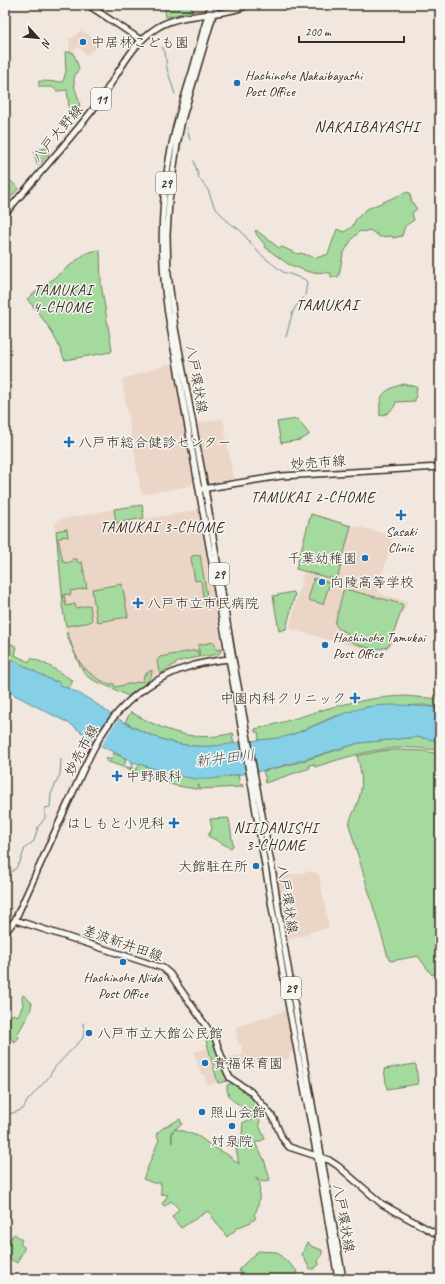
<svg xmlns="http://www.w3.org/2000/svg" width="445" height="1284" font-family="Caveat,'Klee One',sans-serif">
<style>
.built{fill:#ebd5c6}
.green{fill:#a5da9e;stroke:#70825e}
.water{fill:#86d0e7;stroke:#688e97}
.pier{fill:#f1e7de}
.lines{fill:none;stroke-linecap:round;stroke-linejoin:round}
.stream{stroke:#688e97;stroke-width:1}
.major-casing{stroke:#3b2a1e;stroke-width:8}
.major{stroke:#f6f6f2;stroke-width:5}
.poi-dot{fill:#1f6fb2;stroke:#f6f6f2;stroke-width:1.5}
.labels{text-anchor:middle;stroke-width:3;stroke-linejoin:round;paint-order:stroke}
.shield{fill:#f6f6f2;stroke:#73675e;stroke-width:1}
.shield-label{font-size:13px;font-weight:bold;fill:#3b2a1e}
.poi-label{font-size:14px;fill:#3b2a1e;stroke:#f6f6f2;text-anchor:start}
.street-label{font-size:14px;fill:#3b2a1e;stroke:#f6f6f2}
.neighbourhood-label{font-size:15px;letter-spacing:1px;fill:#3b2a1e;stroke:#f6f6f2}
.water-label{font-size:15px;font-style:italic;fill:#4e5450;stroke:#f6f6f2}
.quarter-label{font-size:16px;letter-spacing:1px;fill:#3b2a1e;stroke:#f6f6f2}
</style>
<rect width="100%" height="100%" fill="#f1e7de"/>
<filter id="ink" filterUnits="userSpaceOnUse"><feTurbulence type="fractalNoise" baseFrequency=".025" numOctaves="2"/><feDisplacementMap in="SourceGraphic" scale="8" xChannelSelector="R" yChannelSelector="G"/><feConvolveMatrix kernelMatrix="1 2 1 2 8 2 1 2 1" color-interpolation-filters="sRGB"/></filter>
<g filter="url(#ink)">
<!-- built -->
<path class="built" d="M81,30L92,37L100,45L86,55L79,47L70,51L69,38L71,37L73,38Z
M168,364L174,368L193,481L190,486L143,494L141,492L122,381L123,379Z
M221,419L223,420L233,479L212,482L207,479L197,425L198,423Z
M114,509L117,523L133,520L134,521L198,510L222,649L219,654L188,659L180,661L150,679L128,696L112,688L95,681L88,677L80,666L72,648L67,634L61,604L62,602L55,524L58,520Z
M310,514L393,536L377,593L408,602L400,617L391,646L385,649L367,650L289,629L304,572L295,569Z
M313,871L319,875L329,928L308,932V935L286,939L277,882L281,876Z
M284,1011L287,1013L294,1053H289V1059L241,1065L240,1063L227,1065L225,1058L243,1055L241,1044H238L236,1027Z
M207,1048L218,1082L207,1085L204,1074H201L194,1052Z"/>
<!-- green -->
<path class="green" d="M164,5H191L192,11L166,17Z
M65,52H73L79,68C78,71 74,76 74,79C73,90 82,101 79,110L75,111L69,108L67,90L57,91L52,87H39V81L63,82L66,71Z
M46,148L50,152L40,164H37L34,152L37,150Z
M5,180C11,180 15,184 18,189L11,197L5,200Z
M409,192L412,202L417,209L412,213L414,220L405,226L402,236L393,238L392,236L379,237L378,235L369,230L364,232L360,231L352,239L343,254L339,275L338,277H331V273L309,272L288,264L266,248C264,241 257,238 255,231L256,230L279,248L282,247L298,254L301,253L316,258L328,254L337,229L344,232L352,227L356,219L367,209L402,194Z
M98,250L100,251L101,284L112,350L111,352L65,360L64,359C56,335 43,318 27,299L86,253Z
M404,384L417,387L415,401L396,402C394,410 388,414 380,416C380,411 379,404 381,399C383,390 396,386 404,384Z
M297,419L309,434V435L300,440L281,443L277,422Z
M142,505L144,518L116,523L114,509Z
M311,514L351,526L337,580L296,569Z
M67,529L68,537L62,536V538H58L63,562L67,563L73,561L72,559H77L78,563L82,562L87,588L70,591L71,595L64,594L66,606L75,604L76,608L90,605L92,621L86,623L66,626L62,604L63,602L56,531Z
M200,555L208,602L204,603L201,582L199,580L195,581L191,558L192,556Z
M314,578L330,583L323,604L308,600Z
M122,584L128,617L98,622L97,621L92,589Z
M345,589L402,604L403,606L389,646C376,653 359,645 347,640L348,633L339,629L335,624L343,591Z
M293,592L295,594L286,629L279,631L273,596Z
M66,633H68C70,642 76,658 82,665C88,673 104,685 114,684L115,687L143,681L144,675L152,670C153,682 137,689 128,696L112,688L95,681L88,677L80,666Z
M5,640L17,647L15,655L29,662L31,658C47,663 59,672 73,681L68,689L60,685L57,681H53L5,656Z
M214,642L216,650L222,649L219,654L200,657L198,645Z
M197,650L199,657L180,661L161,673L159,672L157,661L160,657Z
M405,696L440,699V708L425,705L367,707L333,717L299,732L285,737L266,741L259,740L258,732H255V729C281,724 304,715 329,708C355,701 379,697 405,696Z
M131,712C163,731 196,743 233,733L234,736H232L234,744C193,751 161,743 125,722Z
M418,737L440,741V751C393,742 359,753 315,767L314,764L309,765L310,768L265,783L264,780H266L263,771L293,764L359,743Z
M397,750L424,751L440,754V971L432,975L418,956L391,961L389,960L349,825C350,817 355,811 357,804C364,787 362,773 357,756L381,751Z
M114,753L126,759L124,766L136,770L140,764C178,777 198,782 238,775L240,785L242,784L243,787L199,789V785H198L197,789H195L173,785L106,761L107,758L111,760Z
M228,818L229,819L233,846L231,848L208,836L212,829L210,819Z
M23,995L32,1003L30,1012L17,1035L19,1037L15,1042L5,1034L10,1025L7,1023L12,1014L18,1016L23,1005L22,998Z
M209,1036L213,1038L224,1073L228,1079L227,1081L218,1083L206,1040Z
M415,1064L416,1065L418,1084L387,1089L384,1069Z
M233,1083L243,1088L265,1112L261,1115L259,1125L265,1139L255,1143L264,1159L270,1180L265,1182L260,1181L255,1177L260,1184C259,1195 260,1206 254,1215L256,1218L251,1222L239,1227L227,1237L208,1211L181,1228L172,1217L179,1209L171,1201L165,1206L162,1204L168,1195L161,1194V1183H153L143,1179L159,1140L156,1134L163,1128L180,1119L182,1124L171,1132L172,1143V1132L176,1129L198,1136L210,1145L228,1155L239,1164L236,1149L242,1135L243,1122L250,1121C251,1100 226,1109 227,1085Z
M14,1234L16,1235L22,1240L20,1244L24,1247V1249L17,1263L5,1256V1246L9,1245L12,1236Z
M308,1243L313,1247L322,1250V1256L318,1259L319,1265L313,1269H310L302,1255L306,1244Z
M258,1251L277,1252C283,1259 290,1263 297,1271L295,1276L297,1279H284L281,1277L279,1279H268L264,1277L262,1279H248L239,1271L241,1267Z"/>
<!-- water -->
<path class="water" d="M5,656L53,681L59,682L60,685C73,690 87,697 98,705C102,707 106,711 110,714C131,727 155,739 179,744C208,750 230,743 258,740C272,739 285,738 299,732C322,723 343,712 367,707C391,703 416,706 440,708V741L418,737L359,743L272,769L212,779H195L169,774L134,762L132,768L131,767L132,761L103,747L87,737L83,743L82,741L85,735L72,725L5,690Z"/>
<!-- pier -->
<path class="pier" d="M112,713L120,717L110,731L100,748L92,742Z"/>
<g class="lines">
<!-- stream -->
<path class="stream" d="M162,47L165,52L167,69L175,94
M187,128L190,140
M194,161L199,178L208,190L214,206L227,221L240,230L260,254L283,272L304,279L307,282L305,296L296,306L292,314L286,337
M5,883L11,872L15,869L20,862L25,848L34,841L38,827L45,818V808L50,807L51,794L60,774L61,759
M5,1115L16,1112L23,1109L28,1100L48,1078L55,1067L82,1039L84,1034L83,1023"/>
<!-- major casing -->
<g class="major-casing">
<path id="major" d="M88,5L141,40
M211,5C204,26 199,48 193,69C183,101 173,133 168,166C159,221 161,277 171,332L252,788L287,997L317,1156L338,1279
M216,5L182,120L177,145L169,201L167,235L168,274L175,328L205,488L233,659L273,874L283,939L343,1279
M5,214C36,177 69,141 98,103C117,77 130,44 158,27C185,11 220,18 248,5
M202,489L281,476L440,467
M15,920L163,968L170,974L208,1029L214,1035L227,1072L230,1078L250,1091L268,1111L274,1119L282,1138L289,1147L329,1160L338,1166L382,1204L440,1236
M5,933L15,920C33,881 50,842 68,803C81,776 92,746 110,722C140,683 182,663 230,659"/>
</g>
<!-- major -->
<use href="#major" class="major"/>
</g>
</g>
<!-- markers -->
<g class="poi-dot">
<circle cx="83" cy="42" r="4"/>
<circle cx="237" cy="83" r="4"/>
<path d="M67 436h4v4h4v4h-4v4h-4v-4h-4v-4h4z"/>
<path d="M399 509h4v4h4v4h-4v4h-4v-4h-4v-4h4z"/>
<circle cx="365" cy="558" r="4"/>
<circle cx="322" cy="582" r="4"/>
<path d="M136 597h4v4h4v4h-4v4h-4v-4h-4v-4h4z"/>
<circle cx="325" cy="645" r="4"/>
<path d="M353 692h4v4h4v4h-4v4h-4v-4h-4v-4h4z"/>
<path d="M115 770h4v4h4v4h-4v4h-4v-4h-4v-4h4z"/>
<path d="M172 817h4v4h4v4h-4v4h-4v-4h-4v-4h4z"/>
<circle cx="256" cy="866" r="4"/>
<circle cx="123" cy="962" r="4"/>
<circle cx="89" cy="1033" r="4"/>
<circle cx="205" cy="1063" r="4"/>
<circle cx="202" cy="1112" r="4"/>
<circle cx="232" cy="1126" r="4"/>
</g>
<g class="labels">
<!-- shield labels -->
<g class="shield">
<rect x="91" y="88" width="20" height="22" rx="3"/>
<rect x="156" y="172" width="20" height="22" rx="3"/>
<rect x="209" y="563" width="20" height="22" rx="3"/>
<rect x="281" y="977" width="20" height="22" rx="3"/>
</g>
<g class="shield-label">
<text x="101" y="104">11</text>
<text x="166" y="188">29</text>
<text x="219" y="579">29</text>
<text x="291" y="993">29</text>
</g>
<!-- poi labels -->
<g class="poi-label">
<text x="91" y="47">中居林こども園</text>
<text x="245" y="80">Hachinohe Nakaibayashi<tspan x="245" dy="16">Post Office</tspan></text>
<text x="78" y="447">八戸市総合健診センター</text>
<text x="401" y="536" text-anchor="middle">Sasaki<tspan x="401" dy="16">Clinic</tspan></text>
<text x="357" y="563" text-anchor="end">千葉幼稚園</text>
<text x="330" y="587">向陵高等学校</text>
<text x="147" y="608">八戸市立市民病院</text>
<text x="333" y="642">Hachinohe Tamukai<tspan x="333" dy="16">Post Office</tspan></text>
<text x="346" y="703" text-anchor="end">中園内科クリニック</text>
<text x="126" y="781">中野眼科</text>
<text x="165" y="828" text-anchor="end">はしもと小児科</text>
<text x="248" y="871" text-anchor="end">大館駐在所</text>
<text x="123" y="982" text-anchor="middle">Hachinohe Niida<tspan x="123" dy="16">Post Office</tspan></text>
<text x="97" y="1038">八戸市立大館公民館</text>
<text x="213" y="1068">貴福保育園</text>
<text x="210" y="1117">照山会館</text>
<text x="232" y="1146" text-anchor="middle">対泉院</text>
</g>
<!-- street labels -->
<g class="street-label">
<text transform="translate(57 133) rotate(-50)" y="5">八戸大野線</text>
<text transform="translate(197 379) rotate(80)" y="5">八戸環状線</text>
<text transform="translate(318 462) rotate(-4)" y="5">妙売市線</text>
<text transform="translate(81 750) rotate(-62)" y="5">妙売市線</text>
<text transform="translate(288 899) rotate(81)" y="5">八戸環状線</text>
<text transform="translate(123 943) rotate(19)" y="5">差波新井田線</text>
<text transform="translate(344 1218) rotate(80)" y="5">八戸環状線</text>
</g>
<!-- neighbourhood labels -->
<g class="neighbourhood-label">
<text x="63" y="295">TAMUKAI<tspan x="63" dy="17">4-CHOME</tspan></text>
<text x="313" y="502">TAMUKAI 2-CHOME</text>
<text x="162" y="532">TAMUKAI 3-CHOME</text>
<text x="276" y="833">NIIDANISHI<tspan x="276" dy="17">3-CHOME</tspan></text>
</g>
<!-- water labels -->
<g class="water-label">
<text transform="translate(225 758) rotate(-7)" y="5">新井田川</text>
</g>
<!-- quarter labels -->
<g class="quarter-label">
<text x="367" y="132">NAKAIBAYASHI</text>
<text x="327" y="310">TAMUKAI</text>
</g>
</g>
<!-- margin -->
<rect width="445" height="1284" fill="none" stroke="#f6f6f2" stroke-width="20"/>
<rect x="10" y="10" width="425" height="1264" fill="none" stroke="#3b2a1e" stroke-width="1.5" filter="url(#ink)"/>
<!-- north arrow -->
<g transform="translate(38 38) rotate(117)" stroke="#f6f6f2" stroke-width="3" paint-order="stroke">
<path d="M0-3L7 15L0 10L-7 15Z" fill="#3b2a1e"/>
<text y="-6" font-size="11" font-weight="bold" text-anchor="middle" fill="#3b2a1e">N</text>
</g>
<!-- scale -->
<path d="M299 36v6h105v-6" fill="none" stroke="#3b2a1e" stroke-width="2"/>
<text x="305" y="36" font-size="12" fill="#3b2a1e" stroke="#f6f6f2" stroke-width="3" paint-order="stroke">200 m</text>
</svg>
